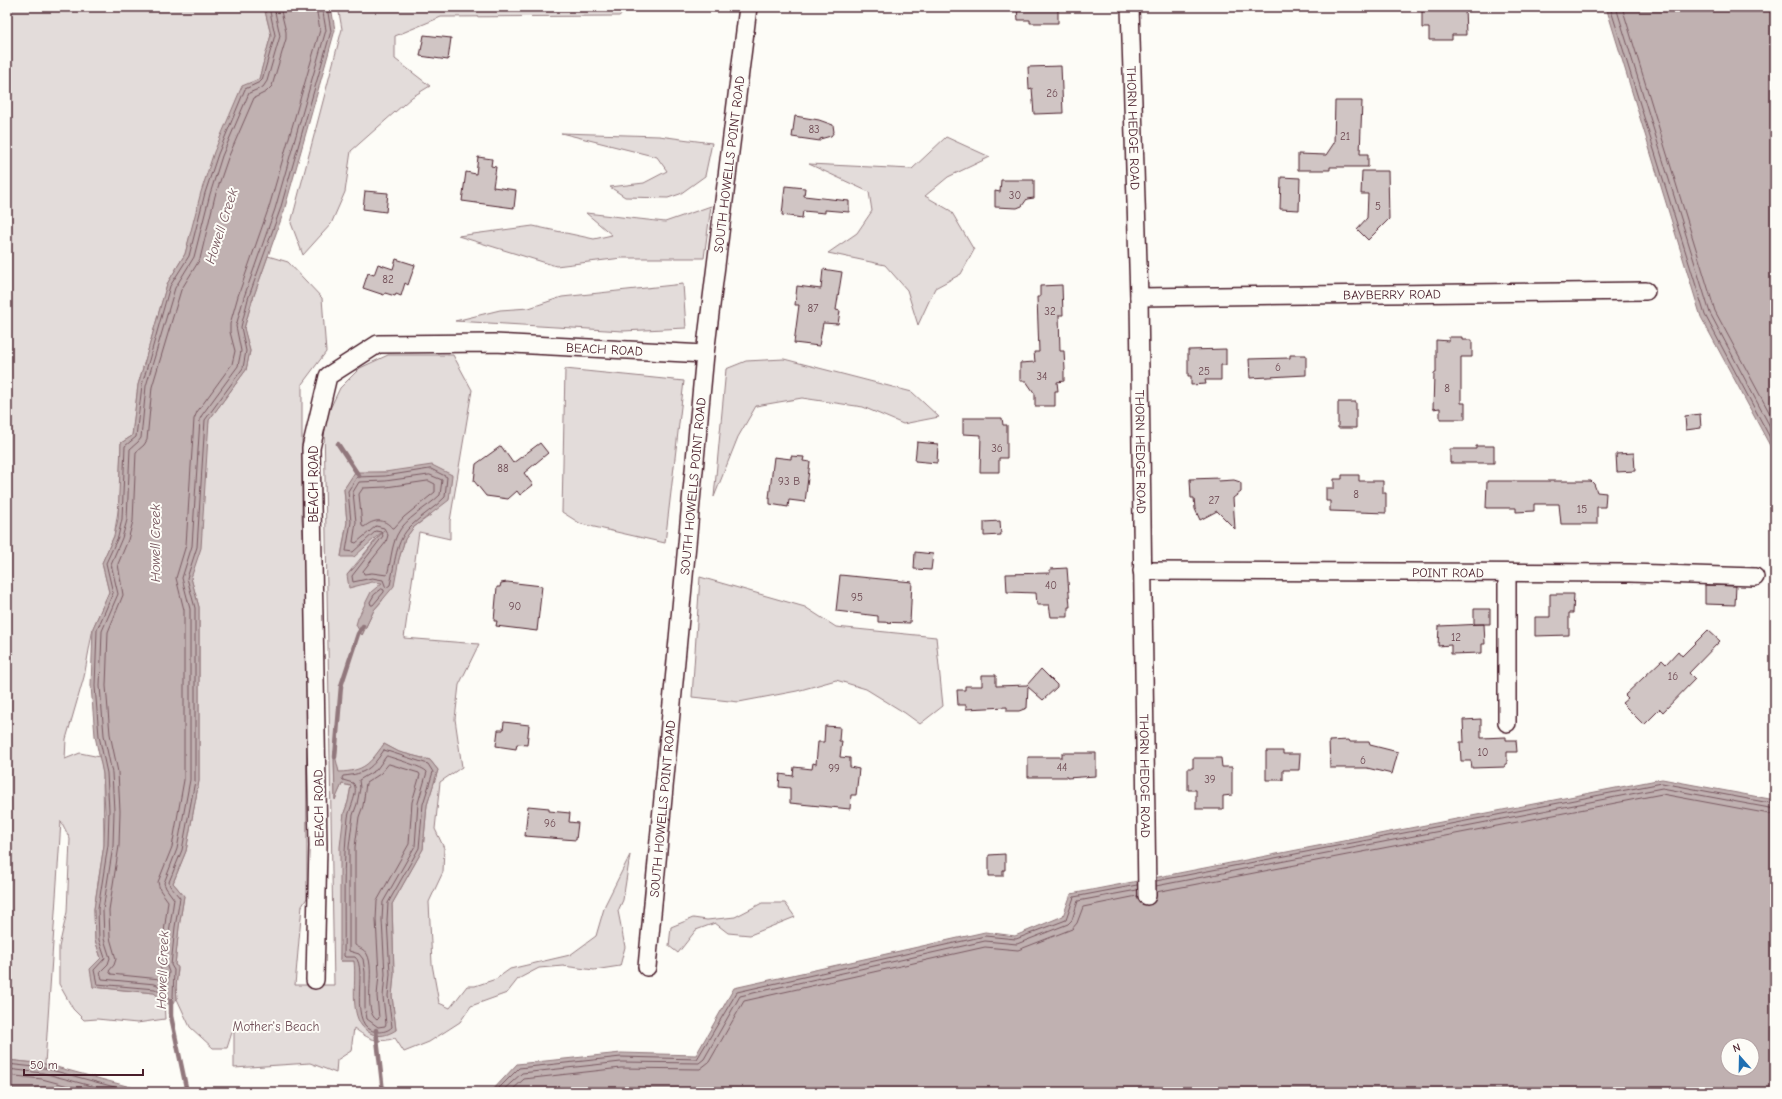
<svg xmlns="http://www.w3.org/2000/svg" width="1782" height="1099" font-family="'Comic Neue',sans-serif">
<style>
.green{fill:#e3dcda;stroke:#967e82;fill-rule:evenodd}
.water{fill:#c0b1b1;stroke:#91777b;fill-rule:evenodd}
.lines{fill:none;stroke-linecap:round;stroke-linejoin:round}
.shore{stroke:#795961;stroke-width:1}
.stream{stroke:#91777b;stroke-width:4.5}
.building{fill:#d0c5c4;stroke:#4a1f2b}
.minor-casing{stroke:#4a1f2b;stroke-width:20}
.minor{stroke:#fdfcf7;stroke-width:17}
.labels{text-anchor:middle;stroke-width:4;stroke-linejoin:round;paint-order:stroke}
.number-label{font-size:11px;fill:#6c4851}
.street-label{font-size:13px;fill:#4a1f2b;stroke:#fdfcf7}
.park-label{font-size:13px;fill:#704e57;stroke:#fdfcf7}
.water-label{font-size:14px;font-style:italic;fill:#73525a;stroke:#fdfcf7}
</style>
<rect width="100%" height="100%" fill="#fdfcf7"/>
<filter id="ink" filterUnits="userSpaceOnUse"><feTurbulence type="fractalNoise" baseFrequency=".025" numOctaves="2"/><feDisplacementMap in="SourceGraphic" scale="8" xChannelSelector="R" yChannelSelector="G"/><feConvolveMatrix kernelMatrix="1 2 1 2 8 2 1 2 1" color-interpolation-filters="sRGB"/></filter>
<g filter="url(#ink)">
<!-- green -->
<path class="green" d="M7,7H264L271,35L259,79L205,181L185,254L167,284L138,385L132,436L121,443L119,505L114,536L102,563L109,592L93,628L84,677L66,739L65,759L80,753L100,757L103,774L104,845L94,909L95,940L101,958L93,987L154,993L164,1001L165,1019L137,1023L97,1019L84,1020L73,1009L59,984V947L67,912L70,839L61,821L45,1064L7,1060Z
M338,7H631L619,16L441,17L395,36V59L430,86L412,97L351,151L345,192L331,224L303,255L291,223L342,29Z
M561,133L659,136L712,143L705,176L680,194L668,198L625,197L610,187L644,183L667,171L657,157Z
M946,137L990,157L948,177L925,196L951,211L974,250L961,274L935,288L918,325L907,290L885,265L828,253L857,233L872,211L869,192L809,164L912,169Z
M711,206L704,258H622L556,266L458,236L533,226L594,239L612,235L586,213L665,222Z
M268,256L288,262L322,298L326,352L302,384V519L306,575L307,898L302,906L295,985H334L324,421L340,388L360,368L388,355H453L472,390L450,521V539L419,532L404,638L479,644L459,685L455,719L462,767L440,782L435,829L444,848L443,872L429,902L432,964L439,1003L450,1008L467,986H475L496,979L510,969L570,955L596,936L605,905L630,855L623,900L618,911L625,947L620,966L594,970L563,966L539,968L518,979L507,993L471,1006L460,1022L429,1042L404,1052L395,1038C378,1044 368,1039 354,1028L351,1051L337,1060L336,1073L310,1063L234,1068V1026L227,1048H213L190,1027L177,999L176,987L178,968L175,965L179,927L184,896L173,883L186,851L199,781V607L191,578L209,420L246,370L250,351L244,329L252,301ZM385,472L431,515L414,527L405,539L399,559L382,601L374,610L362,635L383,583L347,575L386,527L341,556L347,522L344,489L355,473ZM384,744L399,752L430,760L438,770L427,805L423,849L392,904L394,974L392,996L396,1030L356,972L354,961H340L344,813L348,802L351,786L342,784L335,799L334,755L339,773C366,771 369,765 384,744Z
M683,284L686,328L623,331L455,321L500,310L529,308L562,297Z
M784,359L912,392L939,417L903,424L863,407L802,398L756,406L738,437L714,497L726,369L746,361Z
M565,369L684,381L665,543L581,524L562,512Z
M700,577L805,607L836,627L936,637L943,706L920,724L905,713L866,689L836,680L797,691L739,702L692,697Z
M762,903H785L795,917L750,935L728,933L715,923L696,930L678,953L669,946L671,927L693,918L707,920L735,917Z"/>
<!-- water -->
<path class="water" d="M264,7H331L335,30L284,211L252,301L244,328L250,351L246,370L209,420L201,548L191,578L199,607V781L186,851L173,883L184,896L179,927L175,965L178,967L176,987L177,999L171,1006L154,993L93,987L90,969L101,958L95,940L94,909L104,845L105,811L103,774L95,736L91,686L93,628L109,592L102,563L114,536L118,519L121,443L132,436L138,385L167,284L185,254L201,192L214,152L242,86L259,79L271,35Z
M1606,7H1775V455L1701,317Z
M432,465L452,475L449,500L414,527L405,539L399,559L394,586L374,610L362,635L356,625L358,618L371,592L382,583L372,582L349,588L347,575L354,568L384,530L354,557H341L347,522L344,489L355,472H385Z
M384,744L399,752L430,760L438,770L427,805L423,849L392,904L394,974L392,996L396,1030C388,1035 379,1038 370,1033C347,1020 357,984 354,961H340V847L344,813L348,802L351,786L342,784L335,800L334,751L339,772C365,771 369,764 384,744Z
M1662,779L1775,800V1092H491L517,1064L621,1053L696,1055L734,988L985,932L1015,936L1063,916L1071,894ZM1728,1045H1752V1069H1728Z
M7,1060L45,1064L149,1092H7Z"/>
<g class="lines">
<!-- shore -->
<path class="shore" d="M269,7L275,35L262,80L260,82L245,89L218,154L205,193L189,256L170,286L142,385L136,437L125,446L122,519L118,537L106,563L113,593L97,630L95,686L99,736L107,773L109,810L108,845L98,909L99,940L105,958L94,970L97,984L155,989L170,1000L173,997L174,970L171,965L175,927L180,898L170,886L169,882L182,850L195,781V608L187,578L197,547L205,420L243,368L246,351L241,327L248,299L280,210L331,31L327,7
M274,7L280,36L267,81L263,87L249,93L222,156L210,194L194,257L175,288L146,386L141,438L138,442L130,449L127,520L122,538L111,564L118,594L102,631L100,686L104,735L112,773L114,811L113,846L103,910L104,939L110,958L108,964L100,972L102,979L155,984L165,989L167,988L169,972L166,964L170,926L174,899L166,888L164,883L177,849L190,780V609L182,578L192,546L200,419L202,415L238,366L241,351L236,326L244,297L275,209L326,30L322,7
M280,7L286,32V39L272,86L266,92L254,98L228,158L215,196L200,259L181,290L152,387L147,440L144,445L136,452L133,521L128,540L118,564L123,595L108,632L106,686L110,734L118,772L120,811L119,846L109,910L110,938L116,959L114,965L109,971L111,974L160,979L162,978L160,964L168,901L160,890L158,882L172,847L184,780V610L176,578L186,545L194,419L197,412L232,364L235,351L230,332V324L238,296L269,207L320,30L316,7
M1610,7L1705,315L1775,447
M1616,7L1710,313L1775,436
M1622,7L1715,311L1775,423
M431,469L447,477L445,497C435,508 422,515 412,525C395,540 395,564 390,585L386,588L383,580L372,578L353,582L352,576L383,536L381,532L376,531L353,552L346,551L351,522L348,491L357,477L385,476Z
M430,475L442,480L440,495C427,508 405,518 397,535C391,548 391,562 387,575L372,573L364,574L363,571L386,542L388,535L384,528L376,526L356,543L353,542L356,522L353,492L359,482L385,481Z
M429,481L435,484V492L404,517L394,528H392C384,518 374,519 364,527L362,526L359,494L363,488L386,487Z
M382,589L384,590V592L373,605H371L370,602L374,595Z
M384,750L428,764L433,772L423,804L419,848L388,903L387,920L390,974L388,996L392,1027C388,1031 383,1032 378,1032C345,1029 369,968 355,957H345L344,956C345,910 342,863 348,818C349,808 360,791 353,783L343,780L342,778L343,776C366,774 372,768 384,750Z
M387,756C395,759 424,767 427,772L418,803L415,846L383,902L382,920L385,974L383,997L386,1024L385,1026L378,1027L367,1019L365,1007V972L363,959L359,954L349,951V847L353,815L357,804L360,788L359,780L376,770Z
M389,764L419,773L420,775L412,802L409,844L377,901L376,920L379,974L377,996L379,1018L377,1020C362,1011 376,970 367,954C364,949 359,948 355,945V847L359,817L363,806L366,783L380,774Z
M1156,881L1662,783L1775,804
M1156,886L1662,788L1775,809
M1156,892L1662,794L1775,815
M7,1064L44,1068L133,1092
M7,1069L43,1073L114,1092
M7,1075L42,1079L91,1092
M495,1092L519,1068L621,1057L697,1059L737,992L985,936L1016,939L1066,920L1074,897L1137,885
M501,1092L522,1073L621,1062L699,1063L704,1059L740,996L985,941L1017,944L1068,924L1072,920L1078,901L1137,890
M510,1092L524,1079L621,1068L700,1069L709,1062L744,1001L985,947L1018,950L1072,929L1077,923L1083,907L1137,896"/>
<!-- stream -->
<path class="stream" d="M338,444L359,476
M335,757L341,686L358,634L363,626
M171,1001V1016L187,1092
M376,1030L383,1092"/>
</g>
<!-- building -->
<path class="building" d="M1030,7H1058V23H1030V20H1018L1017,8Z
M1422,7H1465L1466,35H1452V40H1429V28H1422Z
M424,35L451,38L448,60L420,56Z
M1061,66L1063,113L1034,114L1032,88L1029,89L1028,67Z
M1335,101H1362L1360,154H1368V167H1330V170H1298V154L1326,155L1334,143Z
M795,116L819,120L833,125L834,132L831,136L820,139V141L792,137Z
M478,157L492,159L491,166L496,167L493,187L516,190L514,208L462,201L466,172L476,174Z
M1362,171H1388L1389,219L1368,240L1357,229L1367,218L1368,194H1361Z
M1281,177L1300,178L1299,210L1280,209Z
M1001,180H1034V198L1027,199L1022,206L1017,208L995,207V191L1000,192Z
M785,186L805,188L804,196L849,201V212L825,210V213L803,211L802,218L782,215Z
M365,191L388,193L386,212L363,209Z
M396,259L415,265L408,285L405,283L401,296L396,294L395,296L385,293L384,295L363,288L368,273L374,275L378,264L393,269Z
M823,269L842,272L836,310L840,311L838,324L823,323L819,346L794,343L799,305H795L797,286L821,289Z
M1062,285L1063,315H1059L1060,351H1064L1065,370L1064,371V381L1057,382L1058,391H1055V406H1035V394L1026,381H1020V363L1035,362L1034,352H1039L1037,297H1040V286Z
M1449,337H1462V340H1472V357H1461V403H1465V419H1440V408L1433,409L1434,373H1436V340L1449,341Z
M1226,349V365H1221V380H1205L1206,384L1191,385V376H1188V350Z
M1290,355H1306V375L1250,378L1249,359L1290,358Z
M1338,402H1356V428H1338Z
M1700,414L1701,428L1686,430L1685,416Z
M963,418H1002L1003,425H1007V458H999V472H980L981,435L963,434Z
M917,442L938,444L937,463L915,461Z
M540,443L548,453L524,473L533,485L520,495L517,491L508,499L486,496L474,481L476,464L501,446L513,463Z
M1476,446H1494V463H1450V449H1476Z
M1634,453L1635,471L1617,472L1616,454Z
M791,456L804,457L803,461L810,462L805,502L789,500L788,507L770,504V498H769L774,457L791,459Z
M1342,475H1359V481H1383V493H1386V513L1330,511V501H1326V488H1334V479H1342Z
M1219,478L1218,481L1234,480L1240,482L1241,484V492L1233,498L1235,529L1217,511L1200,520L1195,509L1194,498H1191L1190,479Z
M1487,481H1591L1594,484L1597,492L1606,493L1605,507H1597V524H1561L1559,504H1534V511L1516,512V508H1486Z
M1000,521L1001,535L984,536V522Z
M915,552L933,554L931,570L914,569Z
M1067,568L1070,607H1068V617H1051L1049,605H1037L1036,593L1007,592L1006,574L1050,573V569Z
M840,575L912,582L910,623L878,622V616L836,611Z
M507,582L542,586L537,631L496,626L497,621H494L497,587H500L501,583Z
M1705,585L1736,586L1735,605L1705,604Z
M1550,594H1574L1573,613H1569V635L1535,636V617H1550Z
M1474,609H1490V624H1474Z
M1484,624L1485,644H1482V653L1451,654V645L1438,646L1439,626Z
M1708,630L1720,641L1689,673L1695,679L1663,712L1660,709L1644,725L1622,703L1628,698L1625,695L1662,660L1666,664L1678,651L1682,656Z
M1041,669L1057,685V687L1043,700L1028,687L1027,708L1019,711H1007V707L966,709V705H958L957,690H965V686H982V675H996V686L1027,685Z
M1481,719V738L1506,737V740H1516L1517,752H1507V764H1505V767L1472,768L1471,761H1461L1460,742H1464L1463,720Z
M504,722L529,725L527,745L517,744L516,749L496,746L498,730H503Z
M825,726L840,727L839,741H842L840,757L850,758V767L859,769L856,795H851L850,809L790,803V788L779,787L780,774L793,776L794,767L812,769L813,763L816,764L818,742H824Z
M1349,740L1350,742H1369L1370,745L1398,752L1392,774L1367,768H1330L1329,741Z
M1266,751H1283V754H1300L1299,770H1283V780H1266Z
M1062,753H1096V776L1067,778V777H1028V757H1062Z
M1193,758H1221L1222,767H1232V795L1223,796V809H1196V790H1188V768H1193Z
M528,806L549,808V811L570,813L569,822L578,823L576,840L525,836Z
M1005,854V870H1003V876H989V855Z"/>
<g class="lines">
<!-- minor casing -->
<g class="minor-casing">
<g id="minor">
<path id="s1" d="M1130,7L1139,297L1147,896"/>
<path id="s2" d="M1139,297L1646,291"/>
<path id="s3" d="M1142,571L1630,573L1755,577"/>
<path d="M1507,723V573"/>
<path id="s4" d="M647,967L705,354L748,7"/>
<path id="s5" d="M315,980L318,846L311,448L328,376L378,344L494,343L705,354"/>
</g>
</g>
<!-- minor -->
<use href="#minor" class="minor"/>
</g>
</g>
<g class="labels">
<!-- number labels -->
<g class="number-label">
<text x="1052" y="97">26</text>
<text x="814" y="133">83</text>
<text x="1345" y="140">21</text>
<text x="1015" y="199">30</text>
<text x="1378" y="210">5</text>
<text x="388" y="283">82</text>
<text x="813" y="312">87</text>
<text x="1050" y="315">32</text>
<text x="1278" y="371">6</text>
<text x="1204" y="375">25</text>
<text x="1042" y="380">34</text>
<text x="1447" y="392">8</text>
<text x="997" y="452">36</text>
<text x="503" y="472">88</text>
<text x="789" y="485">93 B</text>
<text x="1356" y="498">8</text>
<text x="1214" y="504">27</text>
<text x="1582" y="513">15</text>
<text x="1051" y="589">40</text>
<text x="857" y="601">95</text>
<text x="515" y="610">90</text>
<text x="1456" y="641">12</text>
<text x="1673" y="680">16</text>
<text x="1483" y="756">10</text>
<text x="1363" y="764">6</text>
<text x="1062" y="771">44</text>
<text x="834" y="772">99</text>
<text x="1210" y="783">39</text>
<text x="550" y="827">96</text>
</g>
<!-- street labels -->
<g class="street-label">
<text dy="5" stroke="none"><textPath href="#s1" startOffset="121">THORN HEDGE ROAD</textPath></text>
<text dy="5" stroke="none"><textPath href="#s4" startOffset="807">SOUTH HOWELLS POINT ROAD</textPath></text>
<text dy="5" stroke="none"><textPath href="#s2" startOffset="253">BAYBERRY ROAD</textPath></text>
<text dy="5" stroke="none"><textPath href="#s5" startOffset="892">BEACH ROAD</textPath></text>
<text dy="5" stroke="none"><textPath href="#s1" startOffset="445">THORN HEDGE ROAD</textPath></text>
<text transform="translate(313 484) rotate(-90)" y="5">BEACH ROAD</text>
<text dy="5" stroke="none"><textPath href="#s4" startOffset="483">SOUTH HOWELLS POINT ROAD</textPath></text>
<text dy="5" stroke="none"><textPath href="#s3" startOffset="306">POINT ROAD</textPath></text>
<text dy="5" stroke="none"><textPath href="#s1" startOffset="769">THORN HEDGE ROAD</textPath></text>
<text transform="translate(318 808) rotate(-91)" y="5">BEACH ROAD</text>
<text dy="5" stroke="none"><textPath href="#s4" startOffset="159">SOUTH HOWELLS POINT ROAD</textPath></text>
</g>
<!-- park labels -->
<g class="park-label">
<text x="276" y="1031">Mother's Beach</text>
</g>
<!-- water labels -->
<g class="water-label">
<text transform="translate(221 226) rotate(-72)" y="5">Howell Creek</text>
<text transform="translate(155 543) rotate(-90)" y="5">Howell Creek</text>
<text transform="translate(162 970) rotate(-88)" y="5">Howell Creek</text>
</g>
</g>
<!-- margin -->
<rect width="1782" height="1099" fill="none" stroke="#fdfcf7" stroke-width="24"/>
<rect x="12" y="12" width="1758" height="1075" fill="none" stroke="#4a1f2b" stroke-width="1.5" filter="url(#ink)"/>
<!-- north arrow -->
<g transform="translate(1740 1057) rotate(340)"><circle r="19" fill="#fdfcf7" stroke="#b5a4a5"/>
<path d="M0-3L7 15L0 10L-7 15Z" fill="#1f6fb2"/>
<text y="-6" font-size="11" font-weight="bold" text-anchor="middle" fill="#4a1f2b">N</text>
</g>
<!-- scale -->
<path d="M24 1069v6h119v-6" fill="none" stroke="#4a1f2b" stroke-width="2"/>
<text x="30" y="1069" font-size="12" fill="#4a1f2b" stroke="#fdfcf7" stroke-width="3" paint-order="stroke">50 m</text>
</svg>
